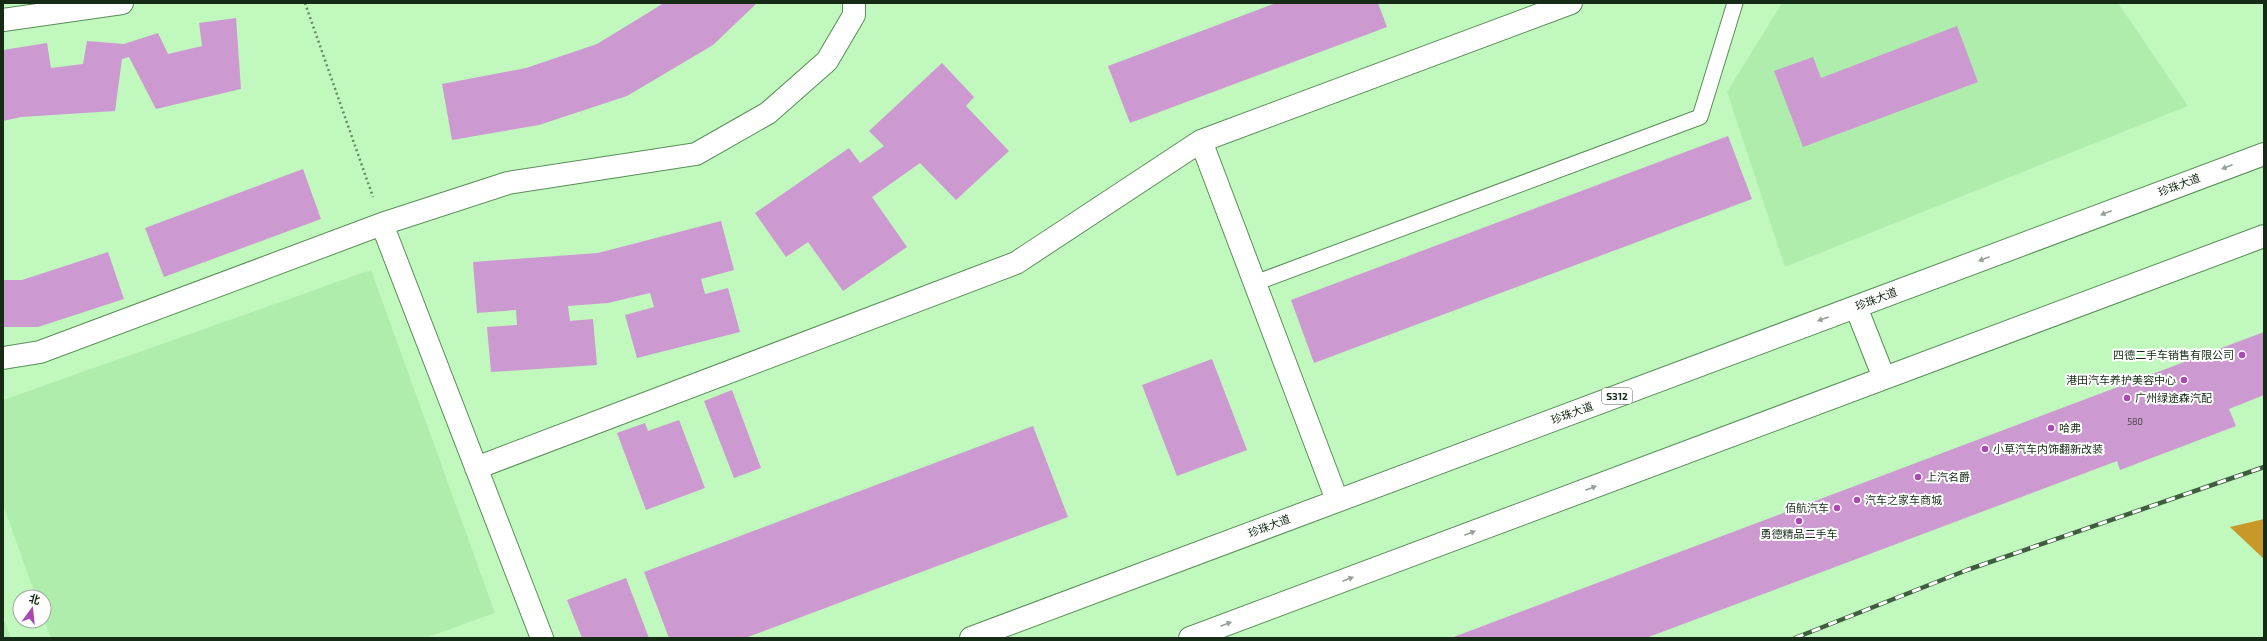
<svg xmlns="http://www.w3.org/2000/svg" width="2267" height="641" font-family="'Exo 2','Noto Sans SC',sans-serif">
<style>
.built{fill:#afedad}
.forest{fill:#c89928}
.building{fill:#cd99d1}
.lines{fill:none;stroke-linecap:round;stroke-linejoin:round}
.service-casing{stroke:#5a8e59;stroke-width:17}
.minor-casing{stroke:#5a8e59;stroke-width:24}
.primary-casing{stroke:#5a8e59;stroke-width:24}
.path{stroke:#658b64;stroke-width:2.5;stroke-dasharray:2 3;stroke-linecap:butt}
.service{stroke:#fff;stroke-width:15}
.minor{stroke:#fff;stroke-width:22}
.primary{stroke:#fff;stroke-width:22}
.rail-casing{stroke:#3f5e3f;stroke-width:4.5}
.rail{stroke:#fff;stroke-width:3;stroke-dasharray:9;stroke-linecap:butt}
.oneway{fill:#96a096}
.poi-dot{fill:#a94ab2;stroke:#fff;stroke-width:1.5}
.labels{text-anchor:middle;stroke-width:4;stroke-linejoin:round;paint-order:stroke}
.number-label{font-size:9px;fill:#434644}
.shield{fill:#fff;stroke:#5b6b5b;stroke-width:1}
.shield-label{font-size:10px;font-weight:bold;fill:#152b15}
.street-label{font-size:11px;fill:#152b15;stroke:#fff}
.poi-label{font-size:11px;fill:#152b15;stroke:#fff;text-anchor:start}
</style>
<rect width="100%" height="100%" fill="#c0f8be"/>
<!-- built -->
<path class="built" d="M1782,3H2118L2188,106L1785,267L1727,92Z
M371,270L495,613L425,638H51L44,619V597H36L3,505V400Z
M3,618L11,638H3Z"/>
<!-- forest -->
<path class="forest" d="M2264,519V559L2230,527Z"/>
<!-- building -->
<path class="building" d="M664,3H757L713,45L627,96L539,125L452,140L442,84L526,68L597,44Z
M1276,3H1378L1387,27L1130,123L1108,66Z
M236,18L241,89L156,109L129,57L122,59L115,111L21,117L3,121V50L47,43L51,68L83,64L87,41L124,44L158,33L168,54L202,46L199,23Z
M1957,26L1978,82L1803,147L1774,71L1813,57L1821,78Z
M942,63L974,97L966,106L1009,151L956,200L920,163L872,197L907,247L843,291L808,242L786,257L755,213L849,148L860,163L884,146L869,131Z
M1728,136L1752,199L1314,363L1291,300Z
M303,169L321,219L164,277L145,228Z
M721,221L734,270L701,279L705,294L728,288L740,332L637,358L625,315L654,307L650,293L608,303L568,306L570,321L593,319L597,365L491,372L487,327L517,325L516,310L477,313L473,262L598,253Z
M108,252L124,299L38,327H3V280H22Z
M2264,332V395L2229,409L2236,426L2120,470L2117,461L1646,638H1451Z
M1212,359L1247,450L1177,476L1142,385Z
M732,390L761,468L734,478L704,401Z
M679,420L705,488L646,510L617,433L645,423L648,431Z
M1033,426L1068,517L745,638H669L644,572Z
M626,578L649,638H582L567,600Z"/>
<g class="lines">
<!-- service casing -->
<g class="service-casing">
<path id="service" d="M1255,283L1700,117L1735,3"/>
</g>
<!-- minor casing -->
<g class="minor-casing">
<path id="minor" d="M3,20L122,3
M1201,141L1337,500
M382,224L542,638
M3,358L40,352L382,224L508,183L696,154L768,113L827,61L854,15V3
M476,468L1016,263L1201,141L1571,3"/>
</g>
<!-- primary casing -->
<g class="primary-casing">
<path id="primary" d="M1856,307L1884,378
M971,638L2264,154
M1190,638L2264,236"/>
</g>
<!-- path -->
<path class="path" d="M305,3L373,197"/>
<!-- service -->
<use href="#service" class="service"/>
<!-- minor -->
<use href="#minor" class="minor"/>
<!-- primary -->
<use href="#primary" class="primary"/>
<!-- rail casing -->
<g class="rail-casing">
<path id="rail" d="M1795,638L1967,570L2264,467"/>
</g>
<!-- rail -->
<use href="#rail" class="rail"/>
</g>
<!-- one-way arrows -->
<defs><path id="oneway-solid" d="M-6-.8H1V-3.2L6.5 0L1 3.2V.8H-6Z"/></defs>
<g class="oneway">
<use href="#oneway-solid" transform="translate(2227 167) rotate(159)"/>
<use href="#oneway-solid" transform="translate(2106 213) rotate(159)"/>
<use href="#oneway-solid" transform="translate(1984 259) rotate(159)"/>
<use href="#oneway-solid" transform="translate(1823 319) rotate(160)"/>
<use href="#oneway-solid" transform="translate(1591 488) rotate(-21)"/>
<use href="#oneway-solid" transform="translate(1470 533) rotate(-21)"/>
<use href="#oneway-solid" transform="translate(1348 579) rotate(-21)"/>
<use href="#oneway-solid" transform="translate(1226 624) rotate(-21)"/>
</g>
<!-- markers -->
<g class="poi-dot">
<circle cx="2242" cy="355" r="4"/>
<circle cx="2184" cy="380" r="4"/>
<circle cx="2127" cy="398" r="4"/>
<circle cx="2051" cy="428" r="4"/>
<circle cx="1985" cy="449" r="4"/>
<circle cx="1918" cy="477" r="4"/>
<circle cx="1857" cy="500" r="4"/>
<circle cx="1837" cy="508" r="4"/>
<circle cx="1799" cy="521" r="4"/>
</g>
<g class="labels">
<!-- number labels -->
<g class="number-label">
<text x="2135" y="425">580</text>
</g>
<!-- shield labels -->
<rect class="shield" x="1602" y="388" width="30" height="16" rx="3"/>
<g class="shield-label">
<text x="1617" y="400">S312</text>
</g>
<!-- street labels -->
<g class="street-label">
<text transform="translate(2179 185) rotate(-21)" y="4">珍珠大道</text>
<text transform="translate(1876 299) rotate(-21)" y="4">珍珠大道</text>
<text transform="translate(1572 413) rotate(-20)" y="4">珍珠大道</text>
<text transform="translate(1269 526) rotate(-21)" y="4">珍珠大道</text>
</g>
<!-- poi labels -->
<g class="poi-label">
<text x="2234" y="359" text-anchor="end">四德二手车销售有限公司</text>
<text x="2176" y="384" text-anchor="end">港田汽车养护美容中心</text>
<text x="2135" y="402">广州绿途森汽配</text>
<text x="2059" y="432">哈弗</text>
<text x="1993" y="453">小草汽车内饰翻新改装</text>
<text x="1926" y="481">上汽名爵</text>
<text x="1865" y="504">汽车之家车商城</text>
<text x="1829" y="512" text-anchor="end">佰航汽车</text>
<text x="1799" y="538" text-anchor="middle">勇德精品二手车</text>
</g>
</g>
<!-- border -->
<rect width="2267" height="641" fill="none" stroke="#152b15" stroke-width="8"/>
<!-- north arrow -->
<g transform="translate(32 609) rotate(15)"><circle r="19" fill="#ffffff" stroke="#a1aaa1"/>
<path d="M0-3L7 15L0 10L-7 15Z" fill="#a94ab2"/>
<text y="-6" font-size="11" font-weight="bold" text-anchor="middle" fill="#152b15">北</text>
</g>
</svg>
